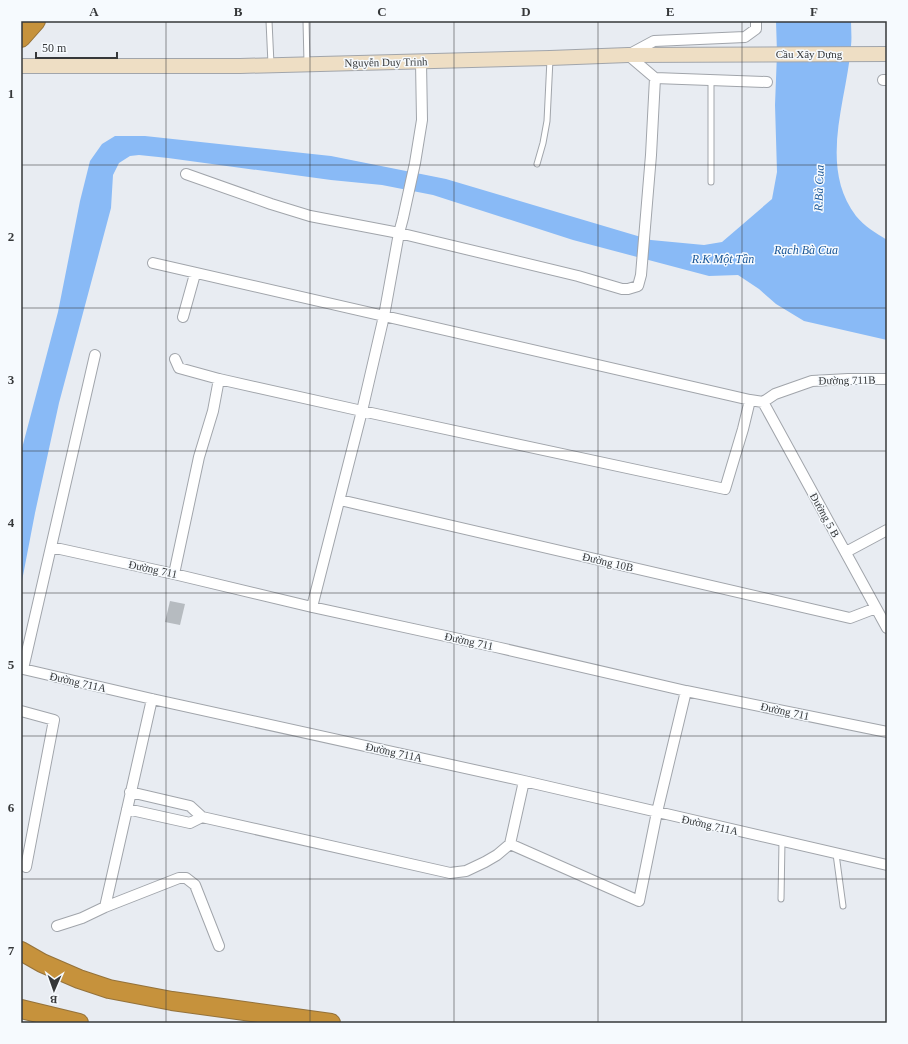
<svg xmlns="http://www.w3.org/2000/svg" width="908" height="1044" font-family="'Times New Roman',serif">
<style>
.water{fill:#89baf6}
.building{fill:#b6bbc0}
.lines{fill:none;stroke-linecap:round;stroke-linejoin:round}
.lane-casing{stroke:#a1a5ab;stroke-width:7}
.street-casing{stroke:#a1a5ab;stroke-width:12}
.secondary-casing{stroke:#a1a5ab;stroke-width:16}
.highway-casing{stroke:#94723b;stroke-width:20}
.lane{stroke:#fff;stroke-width:5}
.street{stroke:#fff;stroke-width:10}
.secondary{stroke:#eedec4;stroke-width:14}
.highway{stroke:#c6923c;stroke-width:18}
.grid{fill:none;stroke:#36383a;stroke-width:1;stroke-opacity:0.55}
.labels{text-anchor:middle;stroke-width:3;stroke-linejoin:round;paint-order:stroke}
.street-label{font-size:11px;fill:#36383a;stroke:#f6fafe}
.water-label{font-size:12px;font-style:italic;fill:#175597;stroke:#f6fafe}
.neatline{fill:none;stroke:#36383a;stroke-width:1.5}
.grid-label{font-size:13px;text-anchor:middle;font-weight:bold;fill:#36383a}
</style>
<rect width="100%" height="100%" fill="#e8ecf2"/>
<!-- water -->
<path class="water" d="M776,21H851C851,29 852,37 851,46C847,100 818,166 856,216C864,226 876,233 887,240V340L804,321L776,304L759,289L738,275L709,276L573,240L433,195L382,185L331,180L168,158L139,155L130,156L119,163L113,175L111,208L59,403L35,513L21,586V452L58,312L80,201L90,161L102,144L115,136H145L331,156L446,179L651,240L704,245L722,242L772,199L777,172L775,105L777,53Z"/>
<!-- building -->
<path class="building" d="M170,601L185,604L180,625L165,622Z"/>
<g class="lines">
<!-- lane casing -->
<g class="lane-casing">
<path id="lane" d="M269,21L271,64
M306,21L307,63
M537,164L543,143L547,121L550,59
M711,182V80
M836,854L843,906
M781,899L782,841"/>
</g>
<!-- street casing -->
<g class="street-casing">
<path id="street" d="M756,21V29L745,37L654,41L628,55L655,78L767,82
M883,80H887
M186,174L271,204L310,216L399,233L578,276L622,289H628L638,286L641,275L651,155L655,78
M153,263L750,400
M183,317L195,274
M95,355L23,669L152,699L524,781L887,865
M175,359L179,368L219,379L362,411L725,489L743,429L750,400L763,402
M763,402L887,628
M763,402L775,394L812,381L848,379H887
M340,500L850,618L876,608
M51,547L174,574L312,607L496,647L686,691L887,732
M846,552L887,530
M174,574L199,457L213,411L219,379
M312,607L362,411L384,316L399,233L403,218L415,163L422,120L421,62
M21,711L54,720L26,867
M130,792L190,806L202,817
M127,809L190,823L202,817L450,873L466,871L485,862L497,855L510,844L524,781
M510,844L639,901L657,812L686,691
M105,907L152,699
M57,926L82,918L105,907L179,878H186L195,885L219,946"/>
</g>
<!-- secondary casing -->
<g class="secondary-casing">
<path id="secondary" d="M21,66H240L550,58L628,55L887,54"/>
</g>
<!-- highway casing -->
<g class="highway-casing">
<path id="highway" d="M21,38L36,21
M21,951L42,963L79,979L109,989L172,1001L331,1023
M21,1009L79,1023"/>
</g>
<!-- lane -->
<use href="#lane" class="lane"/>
<!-- street -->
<use href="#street" class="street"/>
<!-- secondary -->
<use href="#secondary" class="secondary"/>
<!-- highway -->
<use href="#highway" class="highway"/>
</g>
<!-- grid -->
<path class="grid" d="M166,21V1023M310,21V1023M454,21V1023M598,21V1023M742,21V1023M21,165H887M21,308H887M21,451H887M21,593H887M21,736H887M21,879H887"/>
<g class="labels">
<!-- street labels -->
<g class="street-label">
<text x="809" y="58">Cầu Xây Dựng</text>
<text transform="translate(386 62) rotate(-1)" y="4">Nguyễn Duy Trinh</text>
<text transform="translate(847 380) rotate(-1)" y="4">Đường 711B</text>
<text transform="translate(825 515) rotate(61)" y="4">Đường 5 B</text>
<text transform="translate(608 562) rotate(13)" y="4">Đường 10B</text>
<text transform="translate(153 569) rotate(12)" y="4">Đường 711</text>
<text transform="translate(469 641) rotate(12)" y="4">Đường 711</text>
<text transform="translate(78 682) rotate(13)" y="4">Đường 711A</text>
<text transform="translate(785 711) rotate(12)" y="4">Đường 711</text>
<text transform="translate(394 752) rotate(12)" y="4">Đường 711A</text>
<text transform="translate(710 825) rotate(13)" y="4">Đường 711A</text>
</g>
<!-- water labels -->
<g class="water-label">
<text transform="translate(819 188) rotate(-88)" y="4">R.Bà Cua</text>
<text x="806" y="254">Rạch Bà Cua</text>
<text x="723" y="263">R.K Một Tần</text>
</g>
</g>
<!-- border -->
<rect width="908" height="1044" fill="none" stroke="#f6fafe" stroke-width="44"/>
<!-- north arrow -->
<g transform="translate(54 990) rotate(182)" stroke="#f6fafe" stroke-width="3" paint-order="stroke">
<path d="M0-3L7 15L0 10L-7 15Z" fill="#36383a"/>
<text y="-6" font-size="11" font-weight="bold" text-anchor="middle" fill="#36383a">B</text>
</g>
<!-- scale -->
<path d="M36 52v6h81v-6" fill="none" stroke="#36383a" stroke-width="2"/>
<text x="42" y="52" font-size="12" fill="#36383a" stroke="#f6fafe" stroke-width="3" paint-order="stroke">50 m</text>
<rect x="22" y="22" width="864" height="1000" class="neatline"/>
<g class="grid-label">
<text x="94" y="16">A</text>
<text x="238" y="16">B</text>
<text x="382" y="16">C</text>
<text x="526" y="16">D</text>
<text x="670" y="16">E</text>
<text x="814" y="16">F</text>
<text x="11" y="98">1</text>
<text x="11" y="241">2</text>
<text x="11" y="384">3</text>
<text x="11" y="527">4</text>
<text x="11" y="669">5</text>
<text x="11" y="812">6</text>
<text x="11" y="955">7</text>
</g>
</svg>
